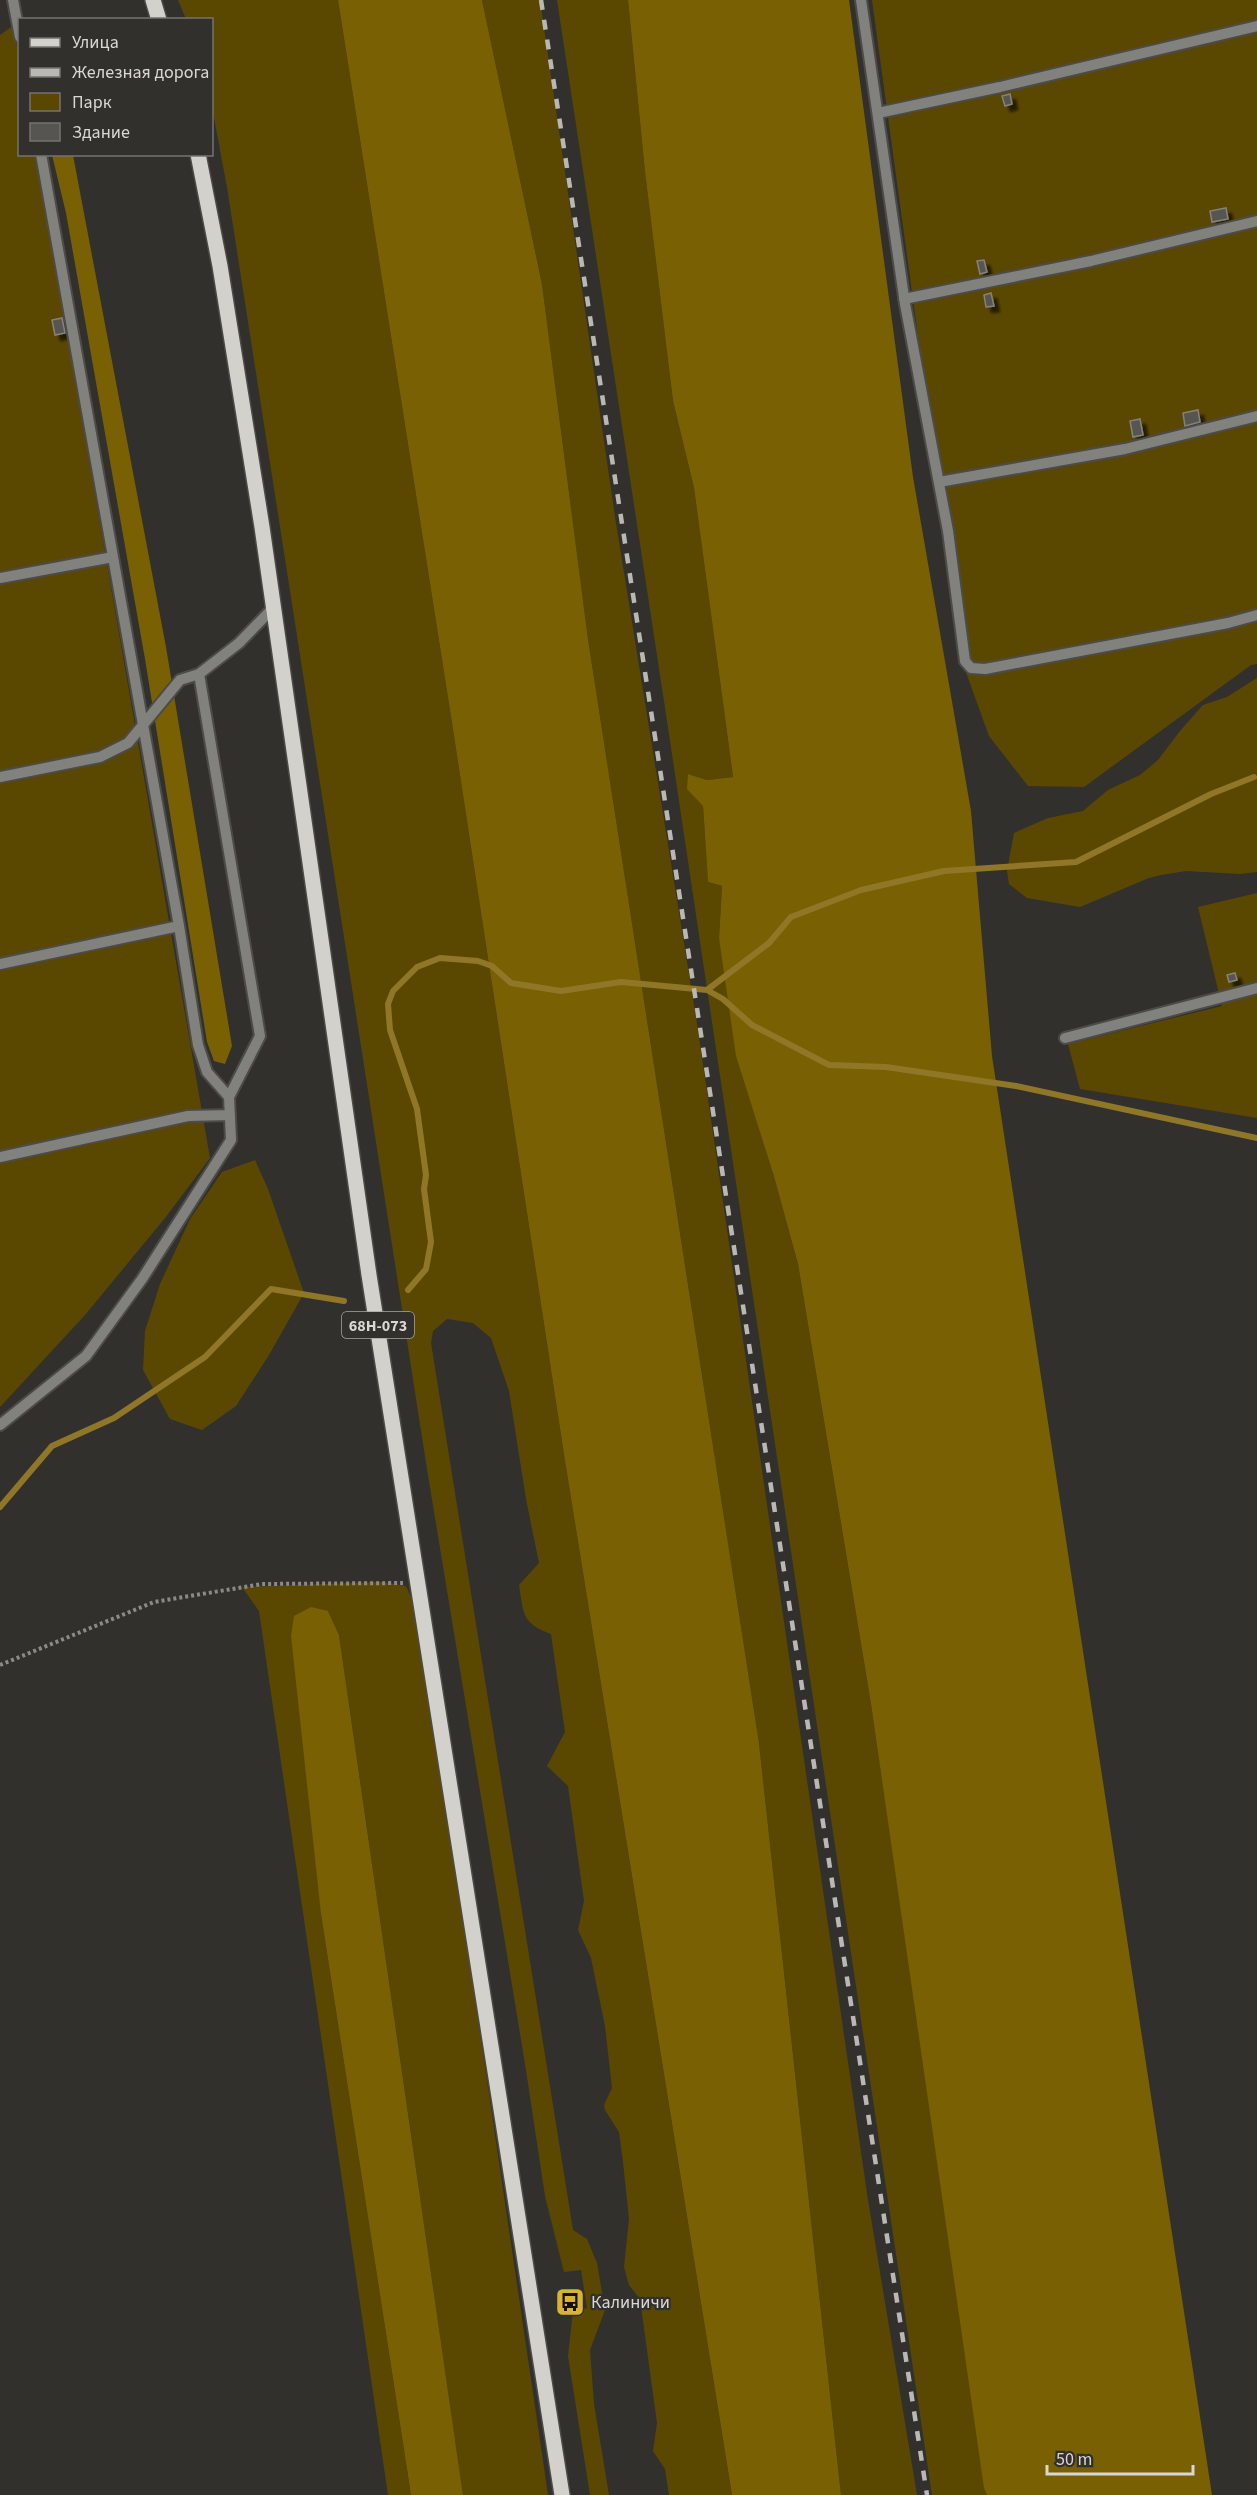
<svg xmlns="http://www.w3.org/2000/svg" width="1257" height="2495" font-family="'Source Sans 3',sans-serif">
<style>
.green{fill:#5b4800}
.forest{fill:#786003}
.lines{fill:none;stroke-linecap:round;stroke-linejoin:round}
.stream{stroke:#907727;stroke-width:6}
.building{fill:#575551;stroke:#84827e;stroke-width:1.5;filter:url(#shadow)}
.lane-casing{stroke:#4d4b48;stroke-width:14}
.primary-casing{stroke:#4d4b48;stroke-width:18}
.path{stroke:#8c8a87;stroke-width:4;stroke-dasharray:3 3;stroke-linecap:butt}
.lane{stroke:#81817e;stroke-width:10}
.primary{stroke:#d2d1cc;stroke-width:15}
.rail{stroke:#bab8b5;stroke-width:4.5;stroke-dasharray:10 10;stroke-linecap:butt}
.labels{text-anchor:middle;stroke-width:4.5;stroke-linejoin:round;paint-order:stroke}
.shield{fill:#32302d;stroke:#a6a5a2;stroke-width:1.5}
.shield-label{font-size:16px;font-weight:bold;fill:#d8d7d4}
.poi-label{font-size:18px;fill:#d8d7d4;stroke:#32302d;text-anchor:start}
</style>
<defs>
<filter id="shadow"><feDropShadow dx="5.5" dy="5.5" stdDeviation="1.5" flood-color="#0009"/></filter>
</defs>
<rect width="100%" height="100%" fill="#32302d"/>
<!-- green -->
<path class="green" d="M178,0H338L452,723L565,1461L732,2495H669L665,2469L653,2451L657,2423L640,2299L629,2285L624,2267L629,2219L623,2162L619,2132L605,2110L604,2105L612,2088L605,2026L591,1958L578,1930L584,1901L568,1786L547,1766L565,1732L551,1634C521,1623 524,1614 519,1585L539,1563L526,1499L509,1391L491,1338L473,1323L447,1319L433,1331L431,1343L573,2230L587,2239L597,2263L605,2310L590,2350L594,2404L609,2495H590L568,2356L573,2311L587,2308L581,2270L564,2272L545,2196L526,2070L427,1469L227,187L212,107V20L186,19Z
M482,0H540L615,517L698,1030L868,2200L917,2495H841L759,1743L588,639L542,284Z
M557,0H628L645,172L673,401L694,488L733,777L707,780L688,774L703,806L708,882L722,886L719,938L773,1173L798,1264L871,1704L987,2495H932L669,734Z
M872,0H1257V664L1251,665L1084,787L1028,786L989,736L963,664Z
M14,25L19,57L20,154L36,155L210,1158L165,1218L85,1315L0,1407V35Z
M1257,678V872L1240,874L1186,871L1161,875L1149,878L1080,907L1027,898L1009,884L1007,871L1014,833L1048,818L1083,811L1108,790L1140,775L1158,760L1180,731L1203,705L1227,697Z
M1257,893V1118L1080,1089L1068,1044L1222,1006L1198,907Z
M255,1160L268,1189L304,1293L269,1355L236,1406L202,1430L170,1419L143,1370L145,1331L160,1284L190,1219L222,1172Z
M382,1582L406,1586L412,1599L466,1938L548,2495H463L339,1635L328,1611L321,1914L411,2495H388L259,1611L242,1587Z"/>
<!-- forest -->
<path class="forest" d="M338,0H482L542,284L588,639L759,1743L841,2495H732L565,1461L452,723Z
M628,0H849L913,477L971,811L992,1056L1212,2495H987L984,2488L871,1704L798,1264L773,1173L736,1056L719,938L722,886L708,882L703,806L687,789L688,774L707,780L733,777L694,488L673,401L645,172Z
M52,155H73L166,647L232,1046L225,1064L214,1061L207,1042L145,659L66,213Z
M311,1607L328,1611L339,1635L463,2495H411L321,1914L291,1636L294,1616Z"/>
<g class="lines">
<!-- stream -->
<path class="stream" d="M707,990L769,943L791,917L861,890L944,871L1076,862L1211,794L1254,777
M408,1290L426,1269L431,1242L424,1189L426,1175L417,1109L390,1030L388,1004L393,991L417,967L440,958L478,961L492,966L511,983L561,991L621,982L707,990L723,999L752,1025L829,1065L886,1067L1016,1086L1257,1138
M0,1507L52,1446L114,1418L205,1357L271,1289L344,1301"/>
</g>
<!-- building -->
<path class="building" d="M1010,94L1012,104L1005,106L1002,96Z
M1226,208L1228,219L1212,222L1210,211Z
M984,260L987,272L980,274L977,261Z
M991,293L994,306L986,307L984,295Z
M62,318L65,333L55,335L52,320Z
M1198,410L1200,422L1185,426L1183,413Z
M1140,419L1143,435L1133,437L1130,421Z
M1235,973L1237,980L1229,982L1227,975Z"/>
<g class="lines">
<!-- lane casing -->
<g class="lane-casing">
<path id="lane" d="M13,0L20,37
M861,0L905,304L948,531L965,661L971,668L985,669L1228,623L1257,615
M878,113L1000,87L1257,26
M41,154L179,926L198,1045L207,1072L229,1097
M904,299L1091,261L1257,221
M939,482L1125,449L1257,416
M0,578L113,557
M0,777L100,757L128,743L180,680L199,674L239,643L274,607
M0,964L179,926
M1065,1038L1257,988
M0,1157L188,1116L230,1115
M0,1425L86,1356L142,1279L231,1140L229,1097L260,1036L199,674"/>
</g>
<!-- primary casing -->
<g class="primary-casing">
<path id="primary" d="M153,0L159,20
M198,154L220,266L262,527L369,1275L562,2495"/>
</g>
<!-- path -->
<path class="path" d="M0,1665L154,1602L262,1584L403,1583"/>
<!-- lane -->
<use href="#lane" class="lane"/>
<!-- primary -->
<use href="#primary" class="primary"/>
<!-- rail -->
<path class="rail" d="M541,0L927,2495"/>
</g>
<!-- icons -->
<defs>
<g id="bus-square" transform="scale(1.5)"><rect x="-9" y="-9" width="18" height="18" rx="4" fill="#dab334" stroke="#32302d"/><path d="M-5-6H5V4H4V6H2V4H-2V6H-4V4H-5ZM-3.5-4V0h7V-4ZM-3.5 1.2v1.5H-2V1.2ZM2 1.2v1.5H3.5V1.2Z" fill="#111"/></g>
</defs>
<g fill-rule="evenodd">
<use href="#bus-square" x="570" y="2302"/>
</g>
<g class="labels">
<!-- shield labels -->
<rect class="shield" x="342" y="1312" width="72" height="26" rx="4.5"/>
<g class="shield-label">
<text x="378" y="1331">68Н-073</text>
</g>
<!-- poi labels -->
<g class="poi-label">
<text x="591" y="2308">Калиничи</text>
</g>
</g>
<!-- legend -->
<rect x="18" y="18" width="195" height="138" fill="#32302d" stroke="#747370" stroke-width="1.5"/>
<rect x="30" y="38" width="30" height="9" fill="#d2d1cc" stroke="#747370" stroke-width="1.5"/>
<text x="72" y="48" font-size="18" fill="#d8d7d4">Улица</text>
<rect x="30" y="68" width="30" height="9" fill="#bab8b5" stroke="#747370" stroke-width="1.5"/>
<text x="72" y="78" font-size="18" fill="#d8d7d4">Железная дорога</text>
<rect x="30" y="93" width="30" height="18" fill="#5b4800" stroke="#747370" stroke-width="1.5"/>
<text x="72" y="108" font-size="18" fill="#d8d7d4">Парк</text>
<rect x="30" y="123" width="30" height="18" fill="#575551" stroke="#747370" stroke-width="1.5"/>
<text x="72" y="138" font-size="18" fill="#d8d7d4">Здание</text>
<!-- scale -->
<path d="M1047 2465v9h146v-9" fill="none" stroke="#d8d7d4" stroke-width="3"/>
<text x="1056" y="2465" font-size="18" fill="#d8d7d4" stroke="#32302d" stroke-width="4.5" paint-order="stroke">50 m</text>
</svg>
